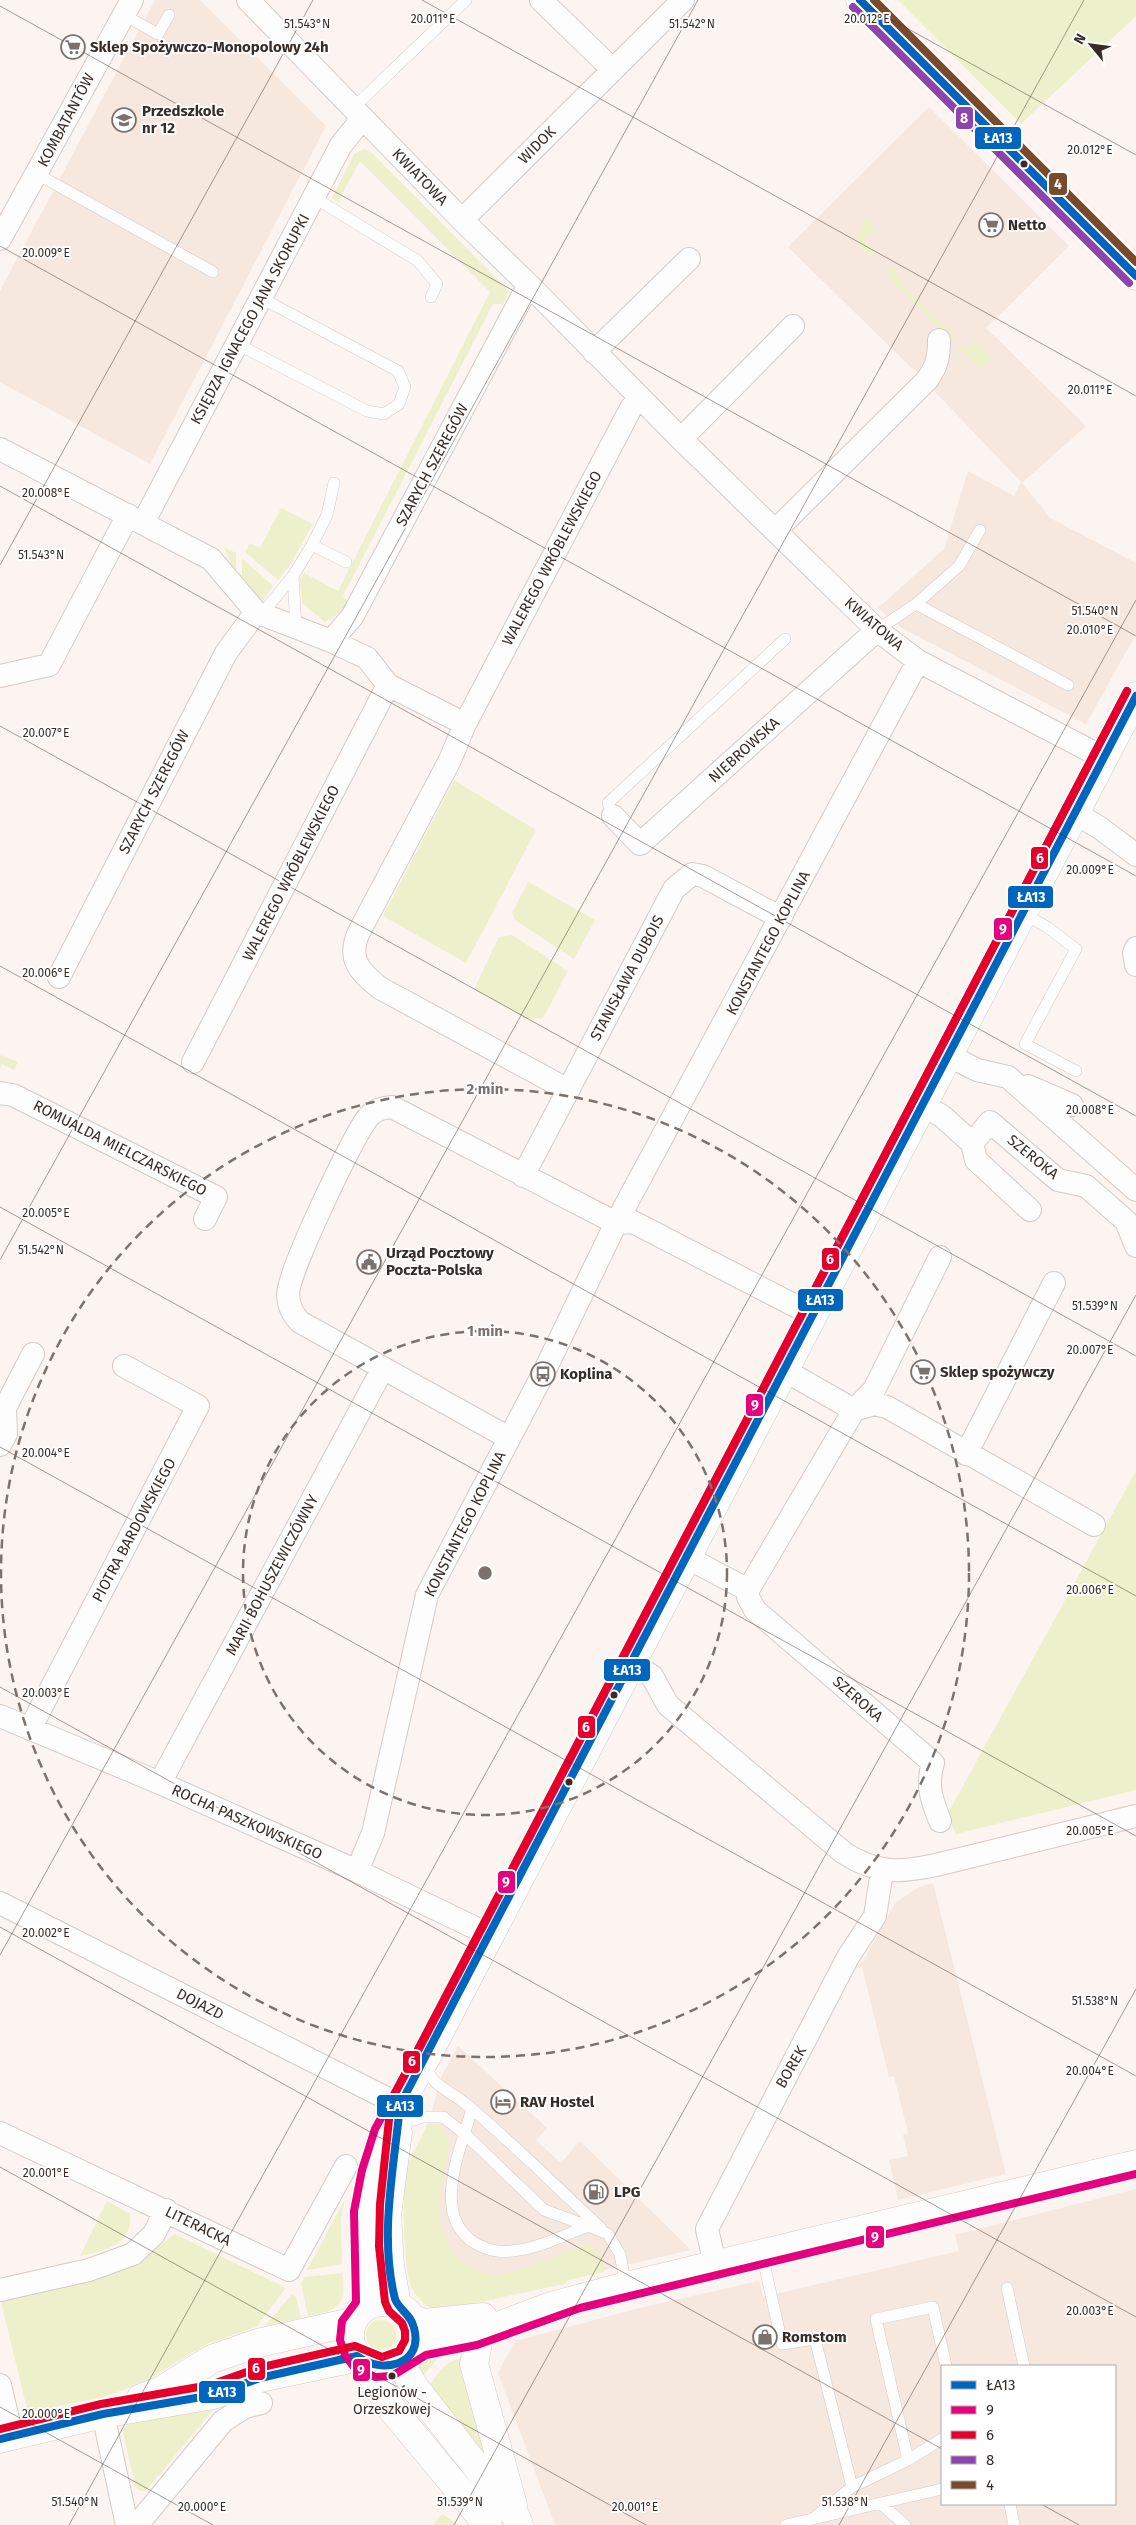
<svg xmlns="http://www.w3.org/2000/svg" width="1136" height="2525" font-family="'Fira Sans',sans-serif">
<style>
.built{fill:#f6e7df;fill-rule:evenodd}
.green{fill:#eef0cc}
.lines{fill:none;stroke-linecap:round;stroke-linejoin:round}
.lane-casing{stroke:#d3cbc7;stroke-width:12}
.street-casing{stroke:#d3cbc7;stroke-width:24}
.secondary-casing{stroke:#d3cbc7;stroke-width:29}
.lane{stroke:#fefdfd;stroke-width:11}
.street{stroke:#fefdfd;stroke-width:22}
.secondary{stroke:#fefdfd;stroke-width:28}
.bus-1-casing{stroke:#fff;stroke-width:11}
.bus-2-casing{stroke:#fff;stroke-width:11}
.bus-3-casing{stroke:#fff;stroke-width:11}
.bus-4-casing{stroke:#fff;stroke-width:11}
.bus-5-casing{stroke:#fff;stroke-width:11}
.bus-1{stroke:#0065bd;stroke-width:8}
.bus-2{stroke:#e5007d;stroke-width:8}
.bus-3{stroke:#e4002b;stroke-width:8}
.bus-4{stroke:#8e44ad;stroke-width:8}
.bus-5{stroke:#7a4b2a;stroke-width:8}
.ticks{fill:none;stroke:#372c26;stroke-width:1;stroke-opacity:0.45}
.ring{fill:none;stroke:#7c726d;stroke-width:2.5;stroke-dasharray:9 6}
.bus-dot{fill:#372c26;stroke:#fff;stroke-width:2}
.labels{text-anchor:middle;stroke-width:4;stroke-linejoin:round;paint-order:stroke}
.bus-label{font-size:14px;fill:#372c26;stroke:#fff}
.poi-label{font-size:15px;font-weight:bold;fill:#372c26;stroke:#fff;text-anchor:start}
.street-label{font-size:15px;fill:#372c26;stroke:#fff}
.ticks-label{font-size:12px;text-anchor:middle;fill:#372c26;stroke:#fff;stroke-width:4;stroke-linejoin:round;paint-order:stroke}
.centre{fill:#7c726d;stroke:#fff;stroke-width:2.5}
.ring-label{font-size:15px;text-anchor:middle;font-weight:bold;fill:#7c726d;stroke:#fff;stroke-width:4;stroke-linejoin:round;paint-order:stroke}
.line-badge{stroke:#fff;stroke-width:2}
.badge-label{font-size:14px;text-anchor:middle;font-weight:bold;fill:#fff}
</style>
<rect width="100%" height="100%" fill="#fbf4f0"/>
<!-- built -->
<path class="built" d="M155,0H200L326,126L150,464L0,382V291Z
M929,107L1069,246L986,328L1086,426L1022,483L1050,518L1136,563V634L1086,724L902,628L878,608L944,549L968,471L1014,496L1021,482L919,375L788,247Z
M933,1883L1006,2174L898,2200L889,2160L908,2156L903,2135L908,2133L894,2076L889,2077L862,1967L851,1970L850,1966L863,1962L895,1903L919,1887Z
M458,2046L547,2128L536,2140L561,2163L580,2141L691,2250L447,2306L425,2139L440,2079Z
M1136,2189V2525H555L498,2373L515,2341L644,2307L759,2281L763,2297L959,2251L955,2235ZM942,2366H1115V2504H942Z"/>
<!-- green -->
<path class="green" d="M898,0H1136V16L1021,124Z
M364,149L370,151L509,291L503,304H493L343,596L349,603L333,618L325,622L302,603L300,579L304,573L338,591L490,292L360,161L338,202L332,198L354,154Z
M865,219L875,229L864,240L875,251L870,255C852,252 858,229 865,219Z
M890,267L902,279L900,282L955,337L952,340L888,277L887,270Z
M975,340L993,358L992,361L983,368L978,367L959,348L963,344L968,348Z
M281,508L313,524L290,565L278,580L245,552L250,543L260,548Z
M224,547L236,553V575Z
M242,558L273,586L262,602L242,581Z
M454,780L536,830L466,963L383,916Z
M528,882L595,920L574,959L515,920L512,913Z
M512,935L568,971L543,1018L527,1019L474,989L499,937Z
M0,1055L18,1062L14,1070L2,1064L0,1069Z
M1136,1471V1790L956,1834L947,1815Z
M427,2124L441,2125C468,2152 409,2217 464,2262C475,2272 492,2277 506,2273C535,2267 561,2251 589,2245C600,2249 606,2260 604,2272L569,2280L564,2284L442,2310C429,2311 419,2300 412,2289C403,2272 402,2189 407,2170C410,2153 422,2140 427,2124Z
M345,2199L341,2219L342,2264L307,2270Z
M107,2201L130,2214C134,2245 103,2251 80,2256Z
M175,2234L286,2288L256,2327L207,2344L154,2376L129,2388L102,2397L35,2411L27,2409L1,2302L4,2296L136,2262Z
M342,2273C347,2307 338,2310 308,2316L301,2283L304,2277Z
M292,2294L296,2297L301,2318L265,2326Z
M366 2335a15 15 0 1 1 30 0a15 15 0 1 1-30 0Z
M447,2348L422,2377L419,2365L424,2357Z
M468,2357L492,2468L428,2387C441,2370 445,2360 468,2357Z
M216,2406L148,2488L143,2491L138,2490L135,2485L123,2433L124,2428L129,2424Z
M442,2514L458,2525H433Z"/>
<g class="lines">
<!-- lane casing -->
<g class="lane-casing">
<path id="lane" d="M124,15L158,34L169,15
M352,109L466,0
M37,174L213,272
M313,197L418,261L437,284L431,297
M237,344L367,411L384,414L399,404L405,387L398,371L261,298
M312,545L327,515L334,483
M916,604L1068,685
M262,614L293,576
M296,628L293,576L312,545L346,562
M877,630L916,604L959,566L980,530
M613,816L608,803L785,639
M1022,913L1047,927L1076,949L1025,1044L1076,1071
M427,2065C429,2085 452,2092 466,2104C513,2143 556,2187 601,2228
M472,2109C461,2148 430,2216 475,2243C490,2252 503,2253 519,2250C542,2247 566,2234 588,2226L608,2234L620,2254L626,2286
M398,2130L408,2122L423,2117H443L465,2134L544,2210L588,2226
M762,2254L782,2344L815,2339L852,2487
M1007,2288L1024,2366
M908,2460L876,2319L933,2307L946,2366
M880,2503L905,2525
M1010,2504L1014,2525
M815,2517L852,2487L908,2460L942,2439
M786,2525L942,2489"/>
</g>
<!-- street casing -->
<g class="street-casing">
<path id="street" d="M248,0L462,220L531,287L681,439L877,630L918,661L1104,758
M541,0L613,70
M462,220L683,0
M0,239L132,0
M594,352L689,259
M681,439L793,326
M0,449L211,559L256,612L331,641L367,658L388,685L465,724L631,408L640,398
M143,523L341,145L362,119
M776,530L927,380C937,366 939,357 939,340
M331,641L352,617L522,297L531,287
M0,676L49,665L128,515
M465,724L450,760L359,932C347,958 359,972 380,988L568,1090
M1075,813L1100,828L1136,855
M613,816L640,844L877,630
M1136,948L1134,953L1136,965
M59,977L226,653L256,612
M948,1055L977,1070L1008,1077L1136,1190
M193,1062L388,685
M1028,1086L1072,1105
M0,1093L13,1095L216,1197L205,1219
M922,1105L942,1116L972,1143L976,1160L1030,1210
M972,1143L990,1122L1058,1180L1086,1186L1126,1221L1136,1246
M523,1176L674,889L692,874L703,876L781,918
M616,1223L633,1222L813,1315
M784,1370L854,1410L874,1404L887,1407L1094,1525
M509,1438L300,1322C292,1313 289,1307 288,1295C288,1271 350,1144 366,1120C373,1110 381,1108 392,1107L616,1223
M0,1445L6,1434L5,1408L33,1354
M966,1454L1054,1283
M686,1557L748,1590V1597L755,1610L933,1763C926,1785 932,1801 940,1821
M748,1590L854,1410L874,1390L940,1257
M631,1663L652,1676L668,1705L844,1853C877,1874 899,1873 936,1865L1136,1816
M0,1716L160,1783L357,1871L490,1935
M30,1729L198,1406L124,1366
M160,1783L383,1368
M357,1871L373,1833L427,1595L543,1374L616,1223L918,661
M0,1903L400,2105
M0,2133L289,2270L346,2166
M715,2264L707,2229L848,1957L875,1916L882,1871
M0,2290L89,2270L133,2254L154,2234L166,2210
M0,2385L12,2436
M103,2414L127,2525
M137,2525L223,2421L245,2407L261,2403"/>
</g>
<!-- secondary casing -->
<g class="secondary-casing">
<path id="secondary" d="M860,0L1136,276
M350 2335a33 33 0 1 1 66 0a33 33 0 1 1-66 0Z
M397,2305L390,2266L387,2214L398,2132
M366,2307L364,2212L372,2172L384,2133L427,2056L1136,696
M411,2318L424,2323L483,2317
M480,2333L474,2364L513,2505
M409,2354L426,2344L452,2341L480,2333L548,2307L626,2286L1136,2164
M363,2361L391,2408L488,2525
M400,2363L415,2388L516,2517L519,2525
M141,2398L162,2390L212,2359L258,2343L352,2322
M0,2439L103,2414L213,2395L260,2378L345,2360L357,2356"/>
</g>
<!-- lane -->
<use href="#lane" class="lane"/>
<!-- street -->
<use href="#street" class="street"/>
<!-- secondary -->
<use href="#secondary" class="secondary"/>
<!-- bus-1 casing -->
<g class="bus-1-casing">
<path id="bus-1" d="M860,0L1136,276
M0,2439L103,2414L213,2395L260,2378L357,2356C382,2375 424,2365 414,2328C411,2314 399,2310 395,2299C379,2236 394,2168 400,2105L1136,696"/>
</g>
<!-- bus-2 casing -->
<g class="bus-2-casing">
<path id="bus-2" d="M1127,691L418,2051L375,2129L362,2170L354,2211L356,2302L342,2321L340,2340L345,2355L353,2366L375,2377L392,2376L426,2355L477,2345L580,2308L1136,2174"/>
</g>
<!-- bus-3 casing -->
<g class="bus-3-casing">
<path id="bus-3" d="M0,2429L101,2404L210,2385L258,2368L355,2346L382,2357L399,2351L405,2340V2331L402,2323L389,2311L385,2302L379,2246L380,2204L391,2101L1127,691"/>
</g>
<!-- bus-4 casing -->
<g class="bus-4-casing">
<path id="bus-4" d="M853,7L1129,283"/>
</g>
<!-- bus-5 casing -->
<g class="bus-5-casing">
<path id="bus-5" d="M874,0L1136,262"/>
</g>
<!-- bus-1 -->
<use href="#bus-1" class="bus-1"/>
<!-- bus-2 -->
<use href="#bus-2" class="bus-2"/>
<!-- bus-3 -->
<use href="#bus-3" class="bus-3"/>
<!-- bus-4 -->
<use href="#bus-4" class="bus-4"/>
<!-- bus-5 -->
<use href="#bus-5" class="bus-5"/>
</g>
<!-- ticks -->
<path class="ticks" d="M422,0L1136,396M856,0L1136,155M0,6L1136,636M0,246L1136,876M0,486L1136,1116M0,565L313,0M0,726L1136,1356M0,966L1136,1596M0,1207L1136,1836M0,1260L698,0M0,1447L1136,2076M0,1687L1136,2317M0,1927L942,2449M0,1955L1084,0M0,2167L646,2525M0,2407L213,2525M1041,2504L1079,2525M69,2525L1136,600M454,2525L1136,1295M839,2525L1136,1989"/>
<!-- distance rings -->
<g class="ring">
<circle cx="485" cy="1573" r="242"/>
<circle cx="485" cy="1573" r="484"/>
</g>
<!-- icons -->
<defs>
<g id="supermarket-ring" transform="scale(1.25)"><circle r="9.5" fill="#fff" stroke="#7c726d" stroke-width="1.5"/><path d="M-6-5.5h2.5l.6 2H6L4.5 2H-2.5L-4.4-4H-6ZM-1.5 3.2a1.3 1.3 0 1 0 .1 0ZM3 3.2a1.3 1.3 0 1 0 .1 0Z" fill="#7c726d"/></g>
<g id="school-ring" transform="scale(1.25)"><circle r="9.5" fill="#fff" stroke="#7c726d" stroke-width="1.5"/><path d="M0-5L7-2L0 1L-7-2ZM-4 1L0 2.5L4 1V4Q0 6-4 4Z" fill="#7c726d"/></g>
<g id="civic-ring" transform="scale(1.25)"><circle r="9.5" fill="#fff" stroke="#7c726d" stroke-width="1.5"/><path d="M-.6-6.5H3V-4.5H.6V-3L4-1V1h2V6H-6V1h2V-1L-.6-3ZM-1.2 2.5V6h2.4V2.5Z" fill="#7c726d"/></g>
<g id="bus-ring" transform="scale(1.25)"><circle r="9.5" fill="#fff" stroke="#7c726d" stroke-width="1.5"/><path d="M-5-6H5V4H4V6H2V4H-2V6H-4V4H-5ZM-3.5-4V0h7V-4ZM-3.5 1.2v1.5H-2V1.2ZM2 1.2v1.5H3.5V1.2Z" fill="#7c726d"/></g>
<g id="hotel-ring" transform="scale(1.25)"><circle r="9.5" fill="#fff" stroke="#7c726d" stroke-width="1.5"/><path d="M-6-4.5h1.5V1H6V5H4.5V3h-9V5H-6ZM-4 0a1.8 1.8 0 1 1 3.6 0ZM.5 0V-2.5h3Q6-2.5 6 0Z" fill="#7c726d"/></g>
<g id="fuel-ring" transform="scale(1.25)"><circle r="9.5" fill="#fff" stroke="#7c726d" stroke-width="1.5"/><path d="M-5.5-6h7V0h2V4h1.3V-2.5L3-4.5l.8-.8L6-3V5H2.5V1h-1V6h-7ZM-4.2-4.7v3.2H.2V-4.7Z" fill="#7c726d"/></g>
<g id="shop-ring" transform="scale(1.25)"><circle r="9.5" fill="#fff" stroke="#7c726d" stroke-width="1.5"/><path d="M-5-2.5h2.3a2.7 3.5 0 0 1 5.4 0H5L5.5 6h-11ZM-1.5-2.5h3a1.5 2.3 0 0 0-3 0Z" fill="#7c726d"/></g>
</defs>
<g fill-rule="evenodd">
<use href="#supermarket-ring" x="73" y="47"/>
<use href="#school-ring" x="124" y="120"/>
<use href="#supermarket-ring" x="991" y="225"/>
<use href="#civic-ring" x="369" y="1262"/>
<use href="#supermarket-ring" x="923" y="1372"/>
<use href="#bus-ring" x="543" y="1374"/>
<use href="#hotel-ring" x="503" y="2102"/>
<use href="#fuel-ring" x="596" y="2192"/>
<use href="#shop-ring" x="765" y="2337"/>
</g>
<!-- markers -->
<g class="bus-dot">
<circle cx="1024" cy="164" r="4.5"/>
<circle cx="614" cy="1695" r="4.5"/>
<circle cx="569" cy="1782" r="4.5"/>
<circle cx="392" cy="2376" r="4.5"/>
</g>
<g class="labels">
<!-- bus labels -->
<g class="bus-label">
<text x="392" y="2397">Legionów -<tspan x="392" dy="17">Orzeszkowej</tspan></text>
</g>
<!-- poi labels -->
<g class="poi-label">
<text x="90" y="52">Sklep Spożywczo-Monopolowy 24h</text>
<text x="142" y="116">Przedszkole<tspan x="142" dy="17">nr 12</tspan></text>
<text x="1008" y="230">Netto</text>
<text x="386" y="1258">Urząd Pocztowy<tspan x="386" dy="17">Poczta-Polska</tspan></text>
<text x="940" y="1377">Sklep spożywczy</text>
<text x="560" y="1379">Koplina</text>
<text x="520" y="2107">RAV Hostel</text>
<text x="614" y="2197">LPG</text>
<text x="782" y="2342">Romstom</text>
</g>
<!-- street labels -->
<g class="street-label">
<text transform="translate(66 120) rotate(-62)" y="5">KOMBATANTÓW</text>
<text transform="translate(537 145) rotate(-45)" y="5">WIDOK</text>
<text transform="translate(420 177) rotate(46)" y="5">KWIATOWA</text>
<text transform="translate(250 319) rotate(-62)" y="5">KSIĘDZA IGNACEGO JANA SKORUPKI</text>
<text transform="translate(432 465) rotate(-62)" y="5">SZARYCH SZEREGÓW</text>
<text transform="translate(552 558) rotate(-62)" y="5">WALEREGO WRÓBLEWSKIEGO</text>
<text transform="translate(874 624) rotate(41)" y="5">KWIATOWA</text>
<text transform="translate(744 750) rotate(-42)" y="5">NIEBROWSKA</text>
<text transform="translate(154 792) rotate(-63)" y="5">SZARYCH SZEREGÓW</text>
<text transform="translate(291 873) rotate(-63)" y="5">WALEREGO WRÓBLEWSKIEGO</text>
<text transform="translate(768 943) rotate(-62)" y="5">KONSTANTEGO KOPLINA</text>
<text transform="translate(627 978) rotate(-62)" y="5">STANISŁAWA DUBOIS</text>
<text transform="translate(120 1148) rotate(27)" y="5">ROMUALDA MIELCZARSKIEGO</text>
<text transform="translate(1033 1157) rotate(39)" y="5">SZEROKA</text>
<text transform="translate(465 1524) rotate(-63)" y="5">KONSTANTEGO KOPLINA</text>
<text transform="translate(134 1530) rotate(-62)" y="5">PIOTRA BARDOWSKIEGO</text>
<text transform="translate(272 1575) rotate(-62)" y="5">MARII BOHUSZEWICZÓWNY</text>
<text transform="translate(858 1699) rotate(41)" y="5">SZEROKA</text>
<text transform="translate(247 1822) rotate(24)" y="5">ROCHA PASZKOWSKIEGO</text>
<text transform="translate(200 2004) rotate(27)" y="5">DOJAZD</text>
<text transform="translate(791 2067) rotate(-60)" y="5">BOREK</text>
<text transform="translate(198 2226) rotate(26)" y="5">LITERACKA</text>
</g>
</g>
<g class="ticks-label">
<text x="433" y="23">20.011°E</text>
<text x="867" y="23">20.012°E</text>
<text x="307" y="28">51.543°N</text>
<text x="692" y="28">51.542°N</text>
<text x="1090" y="154">20.012°E</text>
<text x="46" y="257">20.009°E</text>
<text x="1090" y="394">20.011°E</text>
<text x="46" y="497">20.008°E</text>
<text x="41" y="559">51.543°N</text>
<text x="1095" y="615">51.540°N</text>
<text x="1090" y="634">20.010°E</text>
<text x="46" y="737">20.007°E</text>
<text x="1090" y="874">20.009°E</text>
<text x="46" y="977">20.006°E</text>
<text x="1090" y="1114">20.008°E</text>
<text x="46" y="1217">20.005°E</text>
<text x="41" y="1254">51.542°N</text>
<text x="1095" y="1310">51.539°N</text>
<text x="1090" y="1354">20.007°E</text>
<text x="46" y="1457">20.004°E</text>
<text x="1090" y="1594">20.006°E</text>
<text x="46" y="1697">20.003°E</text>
<text x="1090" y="1835">20.005°E</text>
<text x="46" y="1937">20.002°E</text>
<text x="1095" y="2005">51.538°N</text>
<text x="1090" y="2075">20.004°E</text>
<text x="46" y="2177">20.001°E</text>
<text x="1090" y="2315">20.003°E</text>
<text x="46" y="2418">20.000°E</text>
<text x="75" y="2506">51.540°N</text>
<text x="460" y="2506">51.539°N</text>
<text x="845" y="2506">51.538°N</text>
<text x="202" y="2511">20.000°E</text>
<text x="635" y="2511">20.001°E</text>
</g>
<circle cx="485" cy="1573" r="8" class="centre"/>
<g class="ring-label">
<text x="485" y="1094">2 min</text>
<text x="485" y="1336">1 min</text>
</g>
<g class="line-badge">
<rect x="955" y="106" width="19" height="24" rx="5" fill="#8e44ad"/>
<rect x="974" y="126" width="48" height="24" rx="5" fill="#0065bd"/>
<rect x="1048" y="172" width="20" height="24" rx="5" fill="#7a4b2a"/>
<rect x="1030" y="846" width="19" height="24" rx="5" fill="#e4002b"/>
<rect x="1007" y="885" width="47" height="24" rx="5" fill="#0065bd"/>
<rect x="993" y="917" width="20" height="24" rx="5" fill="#e5007d"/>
<rect x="821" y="1247" width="19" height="24" rx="5" fill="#e4002b"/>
<rect x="797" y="1288" width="47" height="24" rx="5" fill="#0065bd"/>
<rect x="745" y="1393" width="19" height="24" rx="5" fill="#e5007d"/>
<rect x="603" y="1658" width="48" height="24" rx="5" fill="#0065bd"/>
<rect x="577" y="1715" width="19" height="24" rx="5" fill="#e4002b"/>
<rect x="497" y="1870" width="19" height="24" rx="5" fill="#e5007d"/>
<rect x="402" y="2050" width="19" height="24" rx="5" fill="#e4002b"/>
<rect x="376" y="2094" width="48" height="24" rx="5" fill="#0065bd"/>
<rect x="865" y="2225" width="20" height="24" rx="5" fill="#e5007d"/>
<rect x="247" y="2357" width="19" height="24" rx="5" fill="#e4002b"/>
<rect x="352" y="2358" width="19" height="24" rx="5" fill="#e5007d"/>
<rect x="198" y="2380" width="48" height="24" rx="5" fill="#0065bd"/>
</g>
<g class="badge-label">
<text x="964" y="123">8</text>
<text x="998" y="143">ŁA13</text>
<text x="1058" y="189">4</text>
<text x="1040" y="863">6</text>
<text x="1031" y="902">ŁA13</text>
<text x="1003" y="934">9</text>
<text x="830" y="1264">6</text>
<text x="820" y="1305">ŁA13</text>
<text x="755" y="1410">9</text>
<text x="627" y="1675">ŁA13</text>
<text x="586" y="1732">6</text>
<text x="506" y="1887">9</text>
<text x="412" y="2066">6</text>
<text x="400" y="2111">ŁA13</text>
<text x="875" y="2242">9</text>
<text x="256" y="2373">6</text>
<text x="361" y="2375">9</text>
<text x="222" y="2397">ŁA13</text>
</g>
<!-- legend -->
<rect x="941" y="2365" width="175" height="140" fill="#ffffff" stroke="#afaba8"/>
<rect x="951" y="2381" width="25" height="8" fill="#0065bd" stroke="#afaba8"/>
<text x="986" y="2390" font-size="15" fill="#372c26">ŁA13</text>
<rect x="951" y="2406" width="25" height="8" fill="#e5007d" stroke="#afaba8"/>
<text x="986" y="2415" font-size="15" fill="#372c26">9</text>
<rect x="951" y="2431" width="25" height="8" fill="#e4002b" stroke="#afaba8"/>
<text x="986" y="2440" font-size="15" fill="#372c26">6</text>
<rect x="951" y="2456" width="25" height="8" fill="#8e44ad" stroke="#afaba8"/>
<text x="986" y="2465" font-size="15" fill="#372c26">8</text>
<rect x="951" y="2481" width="25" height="8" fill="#7a4b2a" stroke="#afaba8"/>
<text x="986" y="2490" font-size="15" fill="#372c26">4</text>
<!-- north arrow -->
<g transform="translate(1091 45) rotate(299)" stroke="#ffffff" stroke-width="4" paint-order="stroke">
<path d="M0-4L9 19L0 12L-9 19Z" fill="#372c26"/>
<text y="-8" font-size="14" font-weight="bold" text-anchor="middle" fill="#372c26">N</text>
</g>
</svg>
